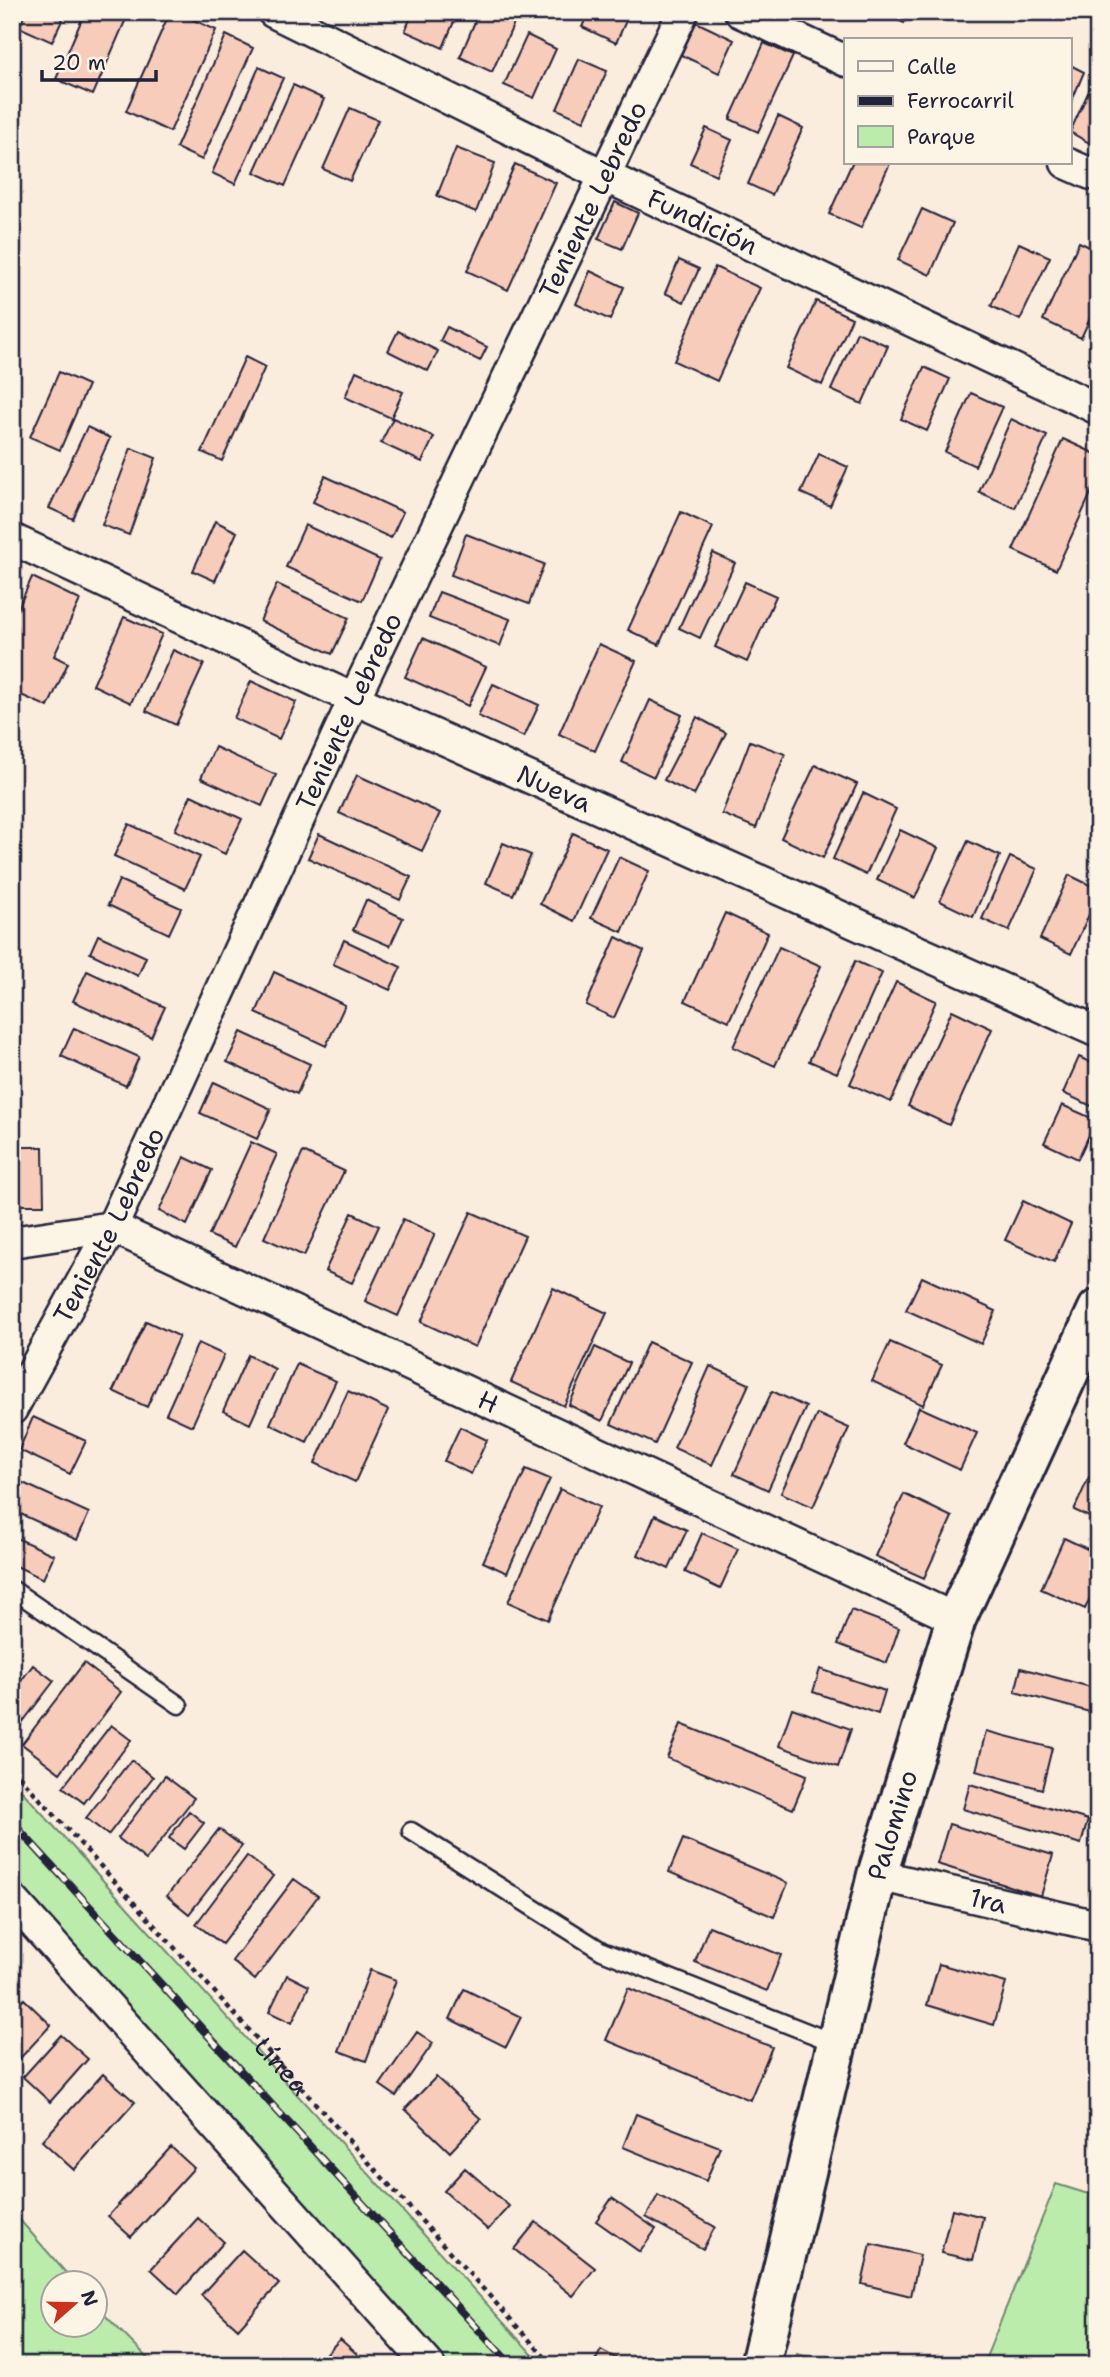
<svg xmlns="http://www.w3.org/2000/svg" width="1110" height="2377" font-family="'Shantell Sans',sans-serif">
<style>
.green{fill:#bcecab;stroke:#6f8773;stroke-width:2}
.building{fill:#f8ccbb;stroke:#22223b;stroke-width:2}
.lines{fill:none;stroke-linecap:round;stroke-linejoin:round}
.service-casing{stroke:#22223b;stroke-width:21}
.minor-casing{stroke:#22223b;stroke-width:35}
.tertiary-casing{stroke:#22223b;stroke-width:44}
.path{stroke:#22223b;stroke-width:4.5;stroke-dasharray:5 5;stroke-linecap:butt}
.service{stroke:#fcf5e5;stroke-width:16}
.minor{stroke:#fcf5e5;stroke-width:30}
.tertiary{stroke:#fcf5e5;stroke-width:38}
.rail-casing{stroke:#22223b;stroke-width:8}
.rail{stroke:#fcf5e5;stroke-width:5;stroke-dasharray:16;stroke-linecap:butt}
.labels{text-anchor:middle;stroke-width:5;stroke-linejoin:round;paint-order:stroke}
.street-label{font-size:26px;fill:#22223b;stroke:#fcf5e5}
</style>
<rect width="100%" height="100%" fill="#fbeddd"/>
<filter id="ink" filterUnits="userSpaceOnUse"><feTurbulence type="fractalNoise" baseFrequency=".0143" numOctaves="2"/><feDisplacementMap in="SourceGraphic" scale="14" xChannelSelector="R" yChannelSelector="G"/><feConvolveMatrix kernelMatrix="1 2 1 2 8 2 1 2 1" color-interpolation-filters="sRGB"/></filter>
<g filter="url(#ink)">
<!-- green -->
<path class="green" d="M12,1780L542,2365H420L12,1905Z
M1056,2184L1098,2197V2365H983Z
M12,2211L74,2282H52V2324H94L95,2305L154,2365H12Z
M797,2354L839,2365H794Z"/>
<!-- building -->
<path class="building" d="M26,12H66L52,42L19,27Z
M85,12H129L93,95L56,79Z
M170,12H176L216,30L170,132L126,111Z
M413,12H458L443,48L405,31Z
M479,12H519L492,72L460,57Z
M589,12H630L616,43L582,27Z
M880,12H909L904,23Z
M696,22L734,40L719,73L681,55Z
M226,35L253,48L202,160L176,148Z
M527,35L556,49L534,98L504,85Z
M764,43L793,56L758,132L730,119Z
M579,59L607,71L584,121L557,109Z
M1070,65L1084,72L1070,105Z
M259,67L283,78L235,184L212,173Z
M1098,71V139L1095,146L1070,132Z
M293,85L324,99L285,186L254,172Z
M350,108L378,120L350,181L323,169Z
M778,116L803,128L772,195L748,184Z
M706,128L732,140L716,175L690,163Z
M456,148L495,163L476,212L437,196Z
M852,163H890L861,228L829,214Z
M515,164L556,183L508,290L467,271Z
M615,202L638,213L622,249L598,239Z
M922,209L953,223L930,275L898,260Z
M1079,242L1098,251V301L1081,338L1043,320Z
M1019,243L1050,257L1020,320L991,306Z
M679,260L699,269L684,302L665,293Z
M715,267L760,288L717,381L674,361Z
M590,271L624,287L610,320L576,304Z
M816,301L852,318L822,385L786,368Z
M447,327L487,347L480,361L440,341Z
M398,331L438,351L428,371L388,351Z
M857,332L888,346L862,404L831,390Z
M245,357L265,367L222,461L202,452Z
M924,367L950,379L927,431L901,419Z
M356,371L403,392L391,418L345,397Z
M59,372L88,385L60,450L30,437Z
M971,393L1002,407L975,466L945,452Z
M393,418L434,437L422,462L381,443Z
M1011,419L1047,436L1015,508L979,492Z
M87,427L110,438L73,519L49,508Z
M1063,439L1098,455V478L1056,570L1013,550Z
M131,448L156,458L129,535L102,525Z
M819,454L848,467L830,506L801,493Z
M325,476L403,512L391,538L313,502Z
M681,512L713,527L659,645L628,630Z
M215,521L237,532L215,581L193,571Z
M305,525L380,560L362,601L286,567Z
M466,534L544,564L529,604L451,575Z
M713,553L735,563L700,638L679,628Z
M12,560L18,562L12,576Z
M32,577L80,600L54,656L68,663L48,707L12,691V622Z
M745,582L776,596L747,662L715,647Z
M277,584L349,618L332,654L260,621Z
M439,592L510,619L500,646L429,618Z
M124,617L162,634L131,703L93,685Z
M423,638L486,667L468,706L405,677Z
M599,644L636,661L595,751L559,734Z
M173,650L204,664L176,725L146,711Z
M251,681L296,702L279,739L234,718Z
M493,684L539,705L524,737L478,716Z
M650,700L682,715L654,777L622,762Z
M697,717L726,733L694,795L664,780Z
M750,741L785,754L756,828L722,814Z
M215,747L276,775L262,806L201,778Z
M815,765L857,784L823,858L781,838Z
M357,775L440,813L422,851L339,813Z
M863,793L896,809L866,875L833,859Z
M191,795L242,819L225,854L175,830Z
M129,824L200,857L185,889L114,856Z
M900,830L938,848L915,898L877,880Z
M573,833L607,849L574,921L540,904Z
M319,834L411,877L400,900L308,858Z
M968,841L1000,856L973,917L940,901Z
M503,843L531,855L513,895L486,883Z
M619,857L649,871L622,932L591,918Z
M1010,857L1037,869L1009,931L982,919Z
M1069,875L1098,889V895L1071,954L1040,939Z
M119,880L181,908L169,934L108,905Z
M366,900L403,918L390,946L353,930Z
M725,913L768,933L729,1021L685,1001Z
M98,935L146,957L138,976L90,953Z
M616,937L644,951L614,1018L586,1005Z
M344,940L401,967L390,990L333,964Z
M779,947L821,966L775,1066L733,1047Z
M855,961L882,973L837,1073L809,1061Z
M87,971L165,1007L151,1037L73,1001Z
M274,972L345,1005L326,1046L256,1013Z
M896,982L936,1001L891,1102L850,1084Z
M952,1010L992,1029L949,1125L908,1106Z
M74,1028L139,1057L126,1086L61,1056Z
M241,1032L310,1064L297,1094L227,1062Z
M1079,1057L1098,1066V1109L1063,1093Z
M214,1082L271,1109L257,1139L200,1113Z
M1062,1105L1096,1120L1078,1159L1044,1143Z
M251,1142L277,1154L235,1247L209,1235Z
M12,1147H43L44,1205H12Z
M303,1152L344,1171L304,1256L264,1238Z
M184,1157L212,1170L187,1225L159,1211Z
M1023,1201L1071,1224L1054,1262L1005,1240Z
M471,1212L525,1236L475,1347L421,1322Z
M352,1213L379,1226L352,1283L325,1271Z
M403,1219L435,1234L398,1316L365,1301Z
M922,1277L996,1311L981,1344L906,1310Z
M553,1288L607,1313L564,1406L511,1382Z
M146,1321L179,1336L147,1407L113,1391Z
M648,1342L692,1362L655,1444L611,1424Z
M890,1342L942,1365L923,1405L872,1381Z
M198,1343L224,1355L192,1426L166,1414Z
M595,1347L629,1363L602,1421L569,1405Z
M248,1355L275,1369L250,1424L223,1411Z
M297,1364L336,1381L307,1442L270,1424Z
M710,1366L749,1384L712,1465L674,1448Z
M348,1391L388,1410L355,1482L315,1463Z
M772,1391L806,1407L768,1490L734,1474Z
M919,1407L977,1433L960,1470L903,1443Z
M817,1414L849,1428L813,1507L781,1493Z
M33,1417L86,1441L70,1474L19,1450Z
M460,1427L487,1440L471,1474L444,1461Z
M526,1469L550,1479L507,1573L483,1562Z
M1089,1477L1098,1481V1521L1074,1510Z
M12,1478L89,1513L77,1540L12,1510Z
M560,1489L599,1507L548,1620L508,1602Z
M904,1494L952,1517L924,1578L875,1556Z
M655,1515L687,1530L669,1569L638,1555Z
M702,1533L738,1549L720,1589L685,1572Z
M12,1536L54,1555L43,1579L12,1564Z
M1064,1538L1098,1554V1581L1085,1609L1041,1589Z
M851,1610L899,1628L887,1663L838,1644Z
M84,1663L121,1692L60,1773L22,1744Z
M33,1665L54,1681L12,1736V1693Z
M1021,1668L1098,1689L1097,1714L1015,1692Z
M820,1669L885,1691L878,1714L813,1692Z
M792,1708L851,1729L838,1767L779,1746Z
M681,1724L807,1775L793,1809L667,1758Z
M111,1725L131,1740L84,1803L63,1787Z
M986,1731L1052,1748L1042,1789L976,1771Z
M131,1760L153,1777L108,1835L86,1818Z
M165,1776L194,1798L146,1860L118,1838Z
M970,1784L1088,1820L1081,1844L963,1809Z
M189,1811L204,1823L184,1849L169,1838Z
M949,1824L1053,1855L1041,1896L937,1864Z
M219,1829L242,1846L189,1914L167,1896Z
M683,1839L788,1883L774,1917L669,1872Z
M247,1856L273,1876L222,1944L196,1924Z
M294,1879L318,1896L255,1980L232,1961Z
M709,1926L781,1955L767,1991L695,1962Z
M939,1964L1006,1983L994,2025L927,2005Z
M370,1970L396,1980L366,2061L339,2051Z
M287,1975L309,1986L292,2023L269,2012Z
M628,1988L772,2047L750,2100L606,2040Z
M464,1989L521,2017L506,2047L450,2019Z
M24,1999L51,2025L12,2067V2011Z
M417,2032L433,2043L396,2096L380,2085Z
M61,2035L88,2059L50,2102L23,2077Z
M103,2074L135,2102L74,2170L42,2141Z
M436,2077L481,2119L450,2152L405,2109Z
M636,2114L720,2147L706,2181L623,2147Z
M171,2147L194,2168L131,2237L108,2216Z
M465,2168L509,2206L488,2230L444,2191Z
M658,2195L715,2227L703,2249L646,2217Z
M612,2198L656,2229L640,2252L596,2221Z
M952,2209L983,2217L973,2260L941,2253Z
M198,2218L224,2242L178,2294L151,2269Z
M536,2222L595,2268L573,2296L514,2249Z
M871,2244L920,2255L911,2296L862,2284Z
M242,2250L279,2284L238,2329L201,2295Z
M340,2339L358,2355L349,2365H316Z
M601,2350L628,2365H593Z"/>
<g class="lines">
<!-- service casing -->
<g class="service-casing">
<path id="service" d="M12,1589L179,1705
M411,1831L602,1951L837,2044"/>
</g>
<!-- minor casing -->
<g class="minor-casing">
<g id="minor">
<path id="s2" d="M273,12L605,176L1098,409"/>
<path d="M740,12L846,61"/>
<path d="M1066,163L1091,174"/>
<path id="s3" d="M12,539L354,699L1098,1032"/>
<path id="s4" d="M12,1242L112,1227L956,1619"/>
<path id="s5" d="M12,1409L112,1227L354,699L683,12"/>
<path id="s6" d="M877,1875L1098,1926"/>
<path d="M12,1899L429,2365"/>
</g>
</g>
<!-- tertiary casing -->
<g class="tertiary-casing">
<g id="tertiary">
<path id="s7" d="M760,2365L877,1875L956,1619L1098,1309"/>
</g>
</g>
<!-- path -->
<path class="path" id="s1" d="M12,1768L552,2365"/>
<!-- service -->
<use href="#service" class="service"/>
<!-- minor -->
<use href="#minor" class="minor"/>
<!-- tertiary -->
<use href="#tertiary" class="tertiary"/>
<!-- rail casing -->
<g class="rail-casing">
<path id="rail" d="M12,1822L511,2365"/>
</g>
<!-- rail -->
<use href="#rail" class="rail"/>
</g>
</g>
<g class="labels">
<!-- street labels -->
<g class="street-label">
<text dy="9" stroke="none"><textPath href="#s5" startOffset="1342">Teniente Lebredo</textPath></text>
<text dy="9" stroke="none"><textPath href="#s2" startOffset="478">Fundición</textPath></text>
<text dy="9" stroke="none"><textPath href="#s5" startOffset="775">Teniente Lebredo</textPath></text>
<text dy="9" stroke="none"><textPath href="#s3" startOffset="597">Nueva</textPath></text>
<text dy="9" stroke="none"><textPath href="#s5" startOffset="208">Teniente Lebredo</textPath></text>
<text dy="9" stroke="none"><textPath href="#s4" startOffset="516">H</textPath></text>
<text dy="9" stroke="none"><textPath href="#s7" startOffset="556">Palomino</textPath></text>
<text dy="9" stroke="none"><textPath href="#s6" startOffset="114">1ra</textPath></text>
<text dy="9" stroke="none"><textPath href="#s1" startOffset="402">Línea</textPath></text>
</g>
</g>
<!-- margin -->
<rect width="1110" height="2377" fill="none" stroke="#fcf5e5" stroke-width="42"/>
<rect x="21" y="21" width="1068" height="2335" fill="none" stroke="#22223b" stroke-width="2.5" filter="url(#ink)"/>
<!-- legend -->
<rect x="844" y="38" width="228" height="126" fill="#fcf5e5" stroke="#a5a1a1" stroke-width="2"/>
<rect x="858" y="61" width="35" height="10" fill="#fcf5e5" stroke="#a5a1a1" stroke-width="2"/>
<text x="907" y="74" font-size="21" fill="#22223b">Calle</text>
<rect x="858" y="96" width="35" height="10" fill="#22223b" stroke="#a5a1a1" stroke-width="2"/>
<text x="907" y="108" font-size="21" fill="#22223b">Ferrocarril</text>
<rect x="858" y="126" width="35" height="21" fill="#bcecab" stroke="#a5a1a1" stroke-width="2"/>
<text x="907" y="144" font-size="21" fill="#22223b">Parque</text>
<!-- north arrow -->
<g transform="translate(74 2304) rotate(70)"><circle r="33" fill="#fcf5e5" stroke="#a5a1a1" stroke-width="2"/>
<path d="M0-5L12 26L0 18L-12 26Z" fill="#c8321e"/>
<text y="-10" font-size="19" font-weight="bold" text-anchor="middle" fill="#22223b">N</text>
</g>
<!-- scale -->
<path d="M42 70v10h114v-10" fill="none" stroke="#22223b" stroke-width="3.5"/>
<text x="52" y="70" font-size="21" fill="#22223b" stroke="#fcf5e5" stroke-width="5" paint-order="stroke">20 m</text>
</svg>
